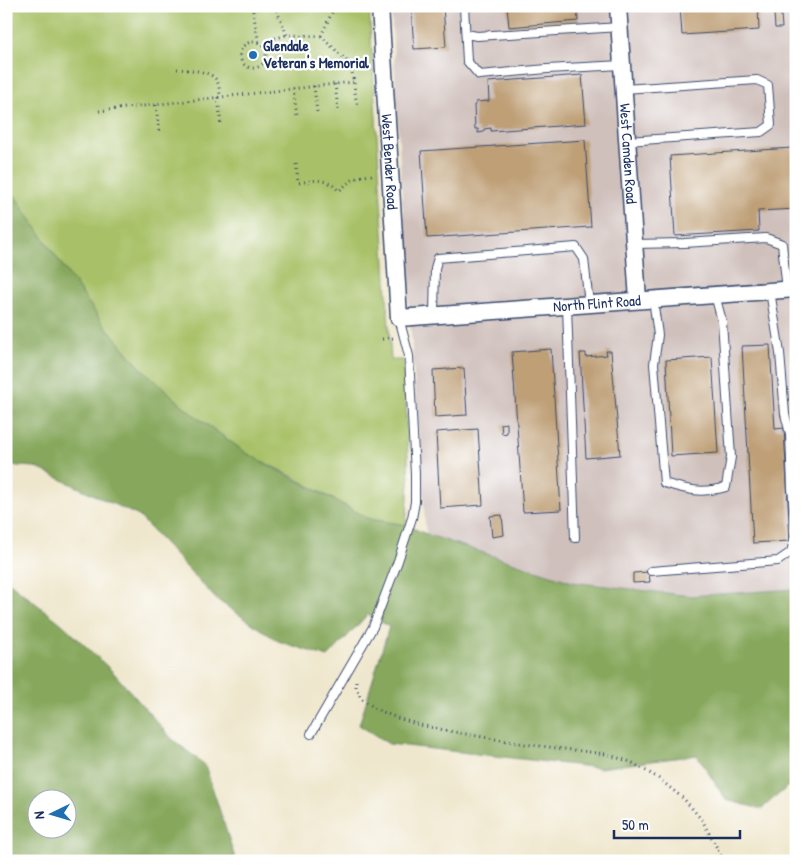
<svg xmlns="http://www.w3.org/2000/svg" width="802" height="867" font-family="'Patrick Hand',sans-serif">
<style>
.industrial{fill:#cfc0bb}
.green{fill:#a8c167;stroke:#627862}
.forest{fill:#86a75c;stroke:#506b5d;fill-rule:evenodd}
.building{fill:#be9f76}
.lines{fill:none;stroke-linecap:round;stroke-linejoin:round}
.service-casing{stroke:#3b4b6f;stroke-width:10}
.minor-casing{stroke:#3b4b6f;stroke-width:19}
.path{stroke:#3b4b6f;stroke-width:3;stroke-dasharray:1 4;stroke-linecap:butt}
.service{stroke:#fff;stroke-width:8}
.minor{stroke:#fff;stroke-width:16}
.poi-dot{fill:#1f6fb2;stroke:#fff;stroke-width:2}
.labels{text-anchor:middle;stroke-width:4.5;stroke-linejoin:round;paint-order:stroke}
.poi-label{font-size:15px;font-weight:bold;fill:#1b2f5e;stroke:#fff;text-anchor:start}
.street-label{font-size:15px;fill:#1b2f5e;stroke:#fff}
</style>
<rect width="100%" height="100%" fill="#fff"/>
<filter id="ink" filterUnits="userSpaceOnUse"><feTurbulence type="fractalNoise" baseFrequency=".02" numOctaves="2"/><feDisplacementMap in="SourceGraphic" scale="10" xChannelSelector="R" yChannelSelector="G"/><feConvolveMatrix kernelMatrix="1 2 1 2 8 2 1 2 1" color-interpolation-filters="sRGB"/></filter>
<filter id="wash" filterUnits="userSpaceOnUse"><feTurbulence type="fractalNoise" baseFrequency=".0096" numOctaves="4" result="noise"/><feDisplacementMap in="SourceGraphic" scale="20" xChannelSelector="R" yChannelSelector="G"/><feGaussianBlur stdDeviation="1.12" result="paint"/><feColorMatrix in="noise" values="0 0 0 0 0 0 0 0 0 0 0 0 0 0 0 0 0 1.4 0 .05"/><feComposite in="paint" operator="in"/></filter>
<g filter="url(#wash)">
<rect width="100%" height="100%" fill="#efe7cd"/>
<!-- industrial -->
<path class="industrial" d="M391,6H796V589L690,596L572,582L426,534L406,264Z"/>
<!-- green -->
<path class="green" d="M6,6H369L391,360H404L409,484L406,525L369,519L297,479L246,453L191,413L139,366L102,322L50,248L6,183Z"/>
<!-- forest -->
<path class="forest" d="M6,183L50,248L102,322L139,366L191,413L246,453L369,519L406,525L426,534L572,582L690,596L796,589V780L761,809L726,800L697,755L600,768L389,744L359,725L389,627L368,614L328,657L278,641L216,599L139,516L35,467L6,465Z
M6,580L62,624L112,671L172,739L205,765L236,861H6ZM38,800H68V830H38Z"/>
<g id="blocks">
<!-- building -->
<path class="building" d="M411,6H443L446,47L414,49Z
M507,6H577L578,21L509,27Z
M680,6H758L759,30L682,35Z
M781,13L782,28H775L774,14Z
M582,75L586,124L491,131V128L484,129V132L478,133V129H475L474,105H476V102L489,101L488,82Z
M585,140L591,227L427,238L421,151Z
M792,148L796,209L758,211L759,231L675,236L670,156Z
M770,345L775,429L784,428L790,541L753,543L742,346Z
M551,349L561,510L523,512L512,352Z
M606,351H611L620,455L586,458L580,353H586V357L607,355Z
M712,357L718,453L671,456L666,360Z
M464,368L467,415L435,417L433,370Z
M507,423V433L502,434L501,424Z
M478,429L483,505L440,508L436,432Z
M502,515L504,535L492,537L490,516Z
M649,572L650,582L633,583V573Z"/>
</g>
</g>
<g filter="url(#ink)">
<use href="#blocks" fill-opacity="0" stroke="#3b4b6f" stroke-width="1"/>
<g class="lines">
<!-- service casing -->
<g class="service-casing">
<path id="service" d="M464,6L467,61L479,75L547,69L622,65
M466,34L477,36L620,27
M624,89L757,80L768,85L771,125L761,132L627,141
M634,244L684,243L766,238L782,244L787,290
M770,291L780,353L785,414L790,434L792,488L796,528
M653,299L658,335L654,364L664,483C687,490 702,494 726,487L731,457L722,321L715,295
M567,306L575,538
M434,315L435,268L438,258L576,247L584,259L589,304
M651,571L778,561L791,552L796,533
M311,734L373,627L398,561L412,518L415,502V474L409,356L399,318"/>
</g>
<!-- minor casing -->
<g class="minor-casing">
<g id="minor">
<path id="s1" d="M380,6L399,318L796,289"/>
<path id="s2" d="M618,6L638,300"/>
</g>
</g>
<!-- path -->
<path class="path" d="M252,6L259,44
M275,6L287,35L321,36L350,64L353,77L357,107
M321,36L335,6
M240 55a13 13 0 1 1 26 0a13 13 0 1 1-26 0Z
M263,47L272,39L287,35
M177,69C188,70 211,70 217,81C219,85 220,92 220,97
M335,84L338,110
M314,86L317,112
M293,89L297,115
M218,97L221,124
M156,105L159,131
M99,111L353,82
M296,164L298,183C316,180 325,177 339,191C351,180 355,176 373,175
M382,339L394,338
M356,681V688L361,698L376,709L397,718L420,725L454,732L524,744L606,754L631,762L658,778L684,799L702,820L724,861"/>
<!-- service -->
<use href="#service" class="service"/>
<!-- minor -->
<use href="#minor" class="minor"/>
</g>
</g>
<!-- markers -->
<circle class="poi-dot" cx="253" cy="55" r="5"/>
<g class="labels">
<!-- poi labels -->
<g class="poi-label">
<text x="263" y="51">Glendale<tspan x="263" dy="17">Veteran's Memorial</tspan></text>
</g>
<!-- street labels -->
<g class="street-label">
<text dy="5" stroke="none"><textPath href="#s2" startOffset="148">West Camden Road</textPath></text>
<text dy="5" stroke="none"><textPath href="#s1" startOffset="156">West Bender Road</textPath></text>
<text dy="5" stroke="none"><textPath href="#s1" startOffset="511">North Flint Road</textPath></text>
</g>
</g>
<!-- margin -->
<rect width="802" height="867" fill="none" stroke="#fff" stroke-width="25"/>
<!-- north arrow -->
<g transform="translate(52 814) rotate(265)"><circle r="24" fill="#ffffff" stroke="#a4acbf"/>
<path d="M0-4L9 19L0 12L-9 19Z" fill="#1f6fb2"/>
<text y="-8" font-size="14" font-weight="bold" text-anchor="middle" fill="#1b2f5e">N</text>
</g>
<!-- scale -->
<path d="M614 830v8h126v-8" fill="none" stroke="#1b2f5e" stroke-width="2.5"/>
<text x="622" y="830" font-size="15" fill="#1b2f5e" stroke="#ffffff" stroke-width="4" paint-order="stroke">50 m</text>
</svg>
